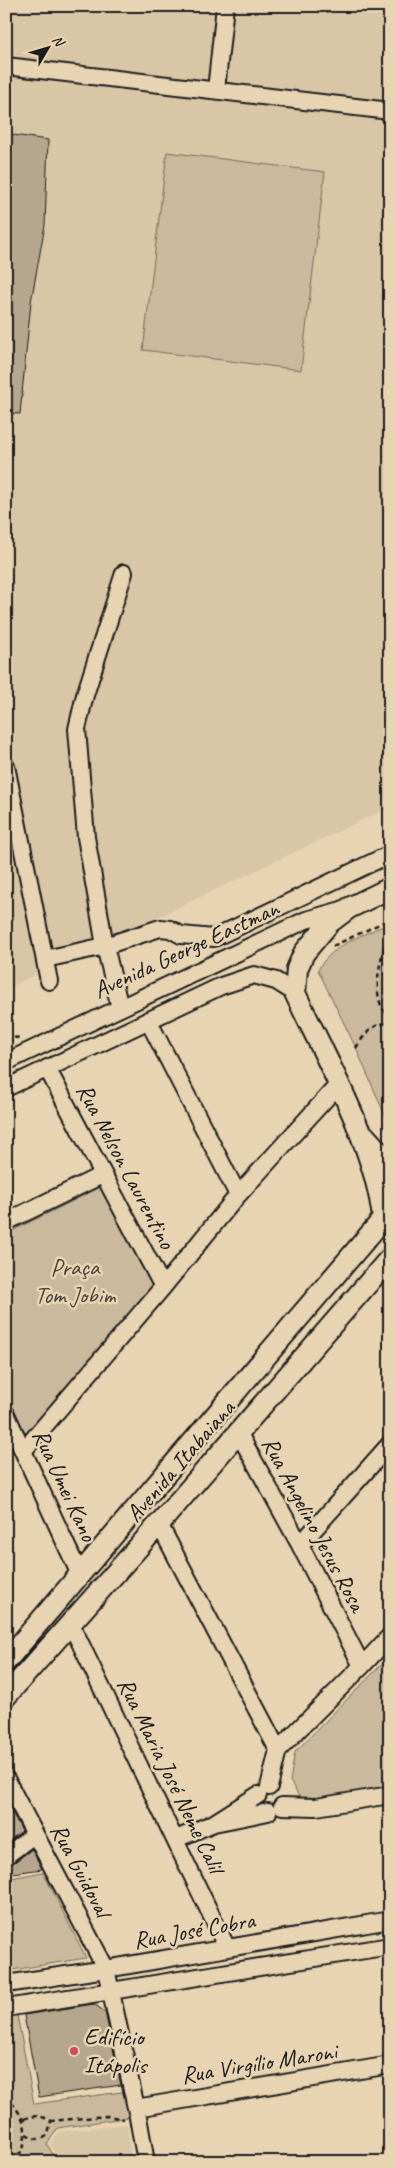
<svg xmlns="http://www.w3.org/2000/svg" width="396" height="2168" font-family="Caveat,sans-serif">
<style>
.built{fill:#d9c6a7}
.green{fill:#cbb99d;stroke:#746a5c}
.building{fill:#b5a68d;stroke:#1c1c1c}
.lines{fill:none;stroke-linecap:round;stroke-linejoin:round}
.minor-casing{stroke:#1c1c1c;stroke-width:20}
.major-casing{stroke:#1c1c1c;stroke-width:24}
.path{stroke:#1c1c1c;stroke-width:2.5;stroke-dasharray:5 4;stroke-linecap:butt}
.minor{stroke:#e8d4b2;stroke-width:16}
.major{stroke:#e8d4b2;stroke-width:20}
.poi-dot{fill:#d1495b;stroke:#e8d4b2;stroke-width:2}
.labels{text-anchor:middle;stroke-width:5;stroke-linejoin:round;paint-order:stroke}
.street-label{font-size:24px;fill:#1c1c1c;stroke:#e8d4b2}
.park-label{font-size:24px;fill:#48433c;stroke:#e8d4b2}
.poi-label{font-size:24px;fill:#1c1c1c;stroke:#e8d4b2;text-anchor:start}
</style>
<rect width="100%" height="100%" fill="#e8d4b2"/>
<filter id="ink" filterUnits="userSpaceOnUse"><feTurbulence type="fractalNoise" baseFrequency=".02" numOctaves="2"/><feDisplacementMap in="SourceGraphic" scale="10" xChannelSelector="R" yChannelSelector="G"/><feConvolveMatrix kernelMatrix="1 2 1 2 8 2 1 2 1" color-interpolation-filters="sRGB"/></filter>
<g filter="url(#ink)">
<!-- built -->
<path class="built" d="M6,6H390V807L6,989Z
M127,2124L132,2162H60L50,2144L58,2132Z"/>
<!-- green -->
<path class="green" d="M167,152L325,172L301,370L143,350Z
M390,923V1127L356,1048L318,970C332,944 364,935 390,923Z
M103,1186L157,1291L28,1441L6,1396V1234Z
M390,1656V1792L329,1803L300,1798L290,1781L295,1752Z
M43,1872L86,1958L6,1971V1879Z
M17,2015L34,2104L129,2091L136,2116L58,2128L47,2144L57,2162H43L40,2156L6,2160V2016Z"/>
<!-- building -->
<path class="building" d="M6,134L48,140L45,225L31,302L20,414L6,413Z
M6,1801L22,1831L6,1843Z
M32,1849L42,1869L6,1874V1866L12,1864Z
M94,2004L105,2012L121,2085L39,2097L24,2015Z"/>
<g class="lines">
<!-- minor casing -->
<g class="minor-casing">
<path id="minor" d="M6,66L390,111
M216,90L225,6
M6,766L49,981
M45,959L105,946L160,928L170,929L181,935L214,938L390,854
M120,1008L105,946L86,837L77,729L85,695L124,573
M148,1020L238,1195
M6,1062L306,920L345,909
M47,1068L163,1287
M6,1088L221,986L254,975L276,981L295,993
M6,1222L102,1175
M6,1414L80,1575
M238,1432L300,1545L362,1666
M24,1450L163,1287L238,1195L338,1085
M159,1524L278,1750
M300,1545L390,1444
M71,1624L227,1948
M6,1779L106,1969L138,2117L146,2162
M269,1787L278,1750L362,1666L390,1636
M258,1795L214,1823L268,1812
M282,1806L316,1807L390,1795
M176,1839L214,1823
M6,1856L35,1834
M6,1984L106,1969L390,1920
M6,2008L390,1946
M136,2108L390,2065"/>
</g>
<!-- major casing -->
<g class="major-casing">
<path id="major" d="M363,1134L390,1164
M6,1661L383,1219C376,1147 326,1059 295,993L297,969L304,953L329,923L349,908L390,888
M6,1696L159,1524L390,1258"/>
</g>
<!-- path -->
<path class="path" d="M390,930C382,952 367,1000 390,1017
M333,946L390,919
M6,1033L16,1038L19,1037
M6,1040L14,1039
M356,1048C363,1036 375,1020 390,1024
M6,2095C24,2119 28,2121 23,2151L6,2161
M24,2119C35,2115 40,2115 51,2121L107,2116L124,2119
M26,2134C35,2139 39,2142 48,2135L51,2121"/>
<!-- minor -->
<use href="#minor" class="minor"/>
<!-- major -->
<use href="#major" class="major"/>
</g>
</g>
<!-- markers -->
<circle class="poi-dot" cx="74" cy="2051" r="5"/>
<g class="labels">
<!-- street labels -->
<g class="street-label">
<text transform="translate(186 949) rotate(-25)" y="8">Avenida George Eastman</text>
<text transform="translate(126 1166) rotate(62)" y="8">Rua Nelson Laurentino</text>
<text transform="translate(180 1461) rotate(-49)" y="8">Avenida Itabaiana</text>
<text transform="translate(65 1485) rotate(65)" y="8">Rua Umei Kano</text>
<text transform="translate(314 1524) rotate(62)" y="8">Rua Angelino Jesus Rosa</text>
<text transform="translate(171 1775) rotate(64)" y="8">Rua Maria José Neme Calil</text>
<text transform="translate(81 1870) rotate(62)" y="8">Rua Guidoval</text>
<text transform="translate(194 1930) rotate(-10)" y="8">Rua José Cobra</text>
<text transform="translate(259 2063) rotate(-9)" y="8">Rua Virgílio Maroni</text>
</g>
<!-- park labels -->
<g class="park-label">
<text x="75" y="1275">Praça<tspan x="75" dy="28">Tom Jobim</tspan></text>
</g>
<!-- poi labels -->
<g class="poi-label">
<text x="84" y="2045">Edifício<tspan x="84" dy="28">Itápolis</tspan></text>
</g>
</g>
<!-- margin -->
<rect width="396" height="2168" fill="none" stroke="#e8d4b2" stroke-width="25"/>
<rect x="12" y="12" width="371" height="2143" fill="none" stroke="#1c1c1c" stroke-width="2" filter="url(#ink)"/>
<!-- north arrow -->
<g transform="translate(48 48) rotate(52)" stroke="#e8d4b2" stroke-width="4" paint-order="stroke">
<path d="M0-4L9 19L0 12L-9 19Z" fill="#1c1c1c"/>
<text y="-8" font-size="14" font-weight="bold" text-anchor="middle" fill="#1c1c1c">N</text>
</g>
</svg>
